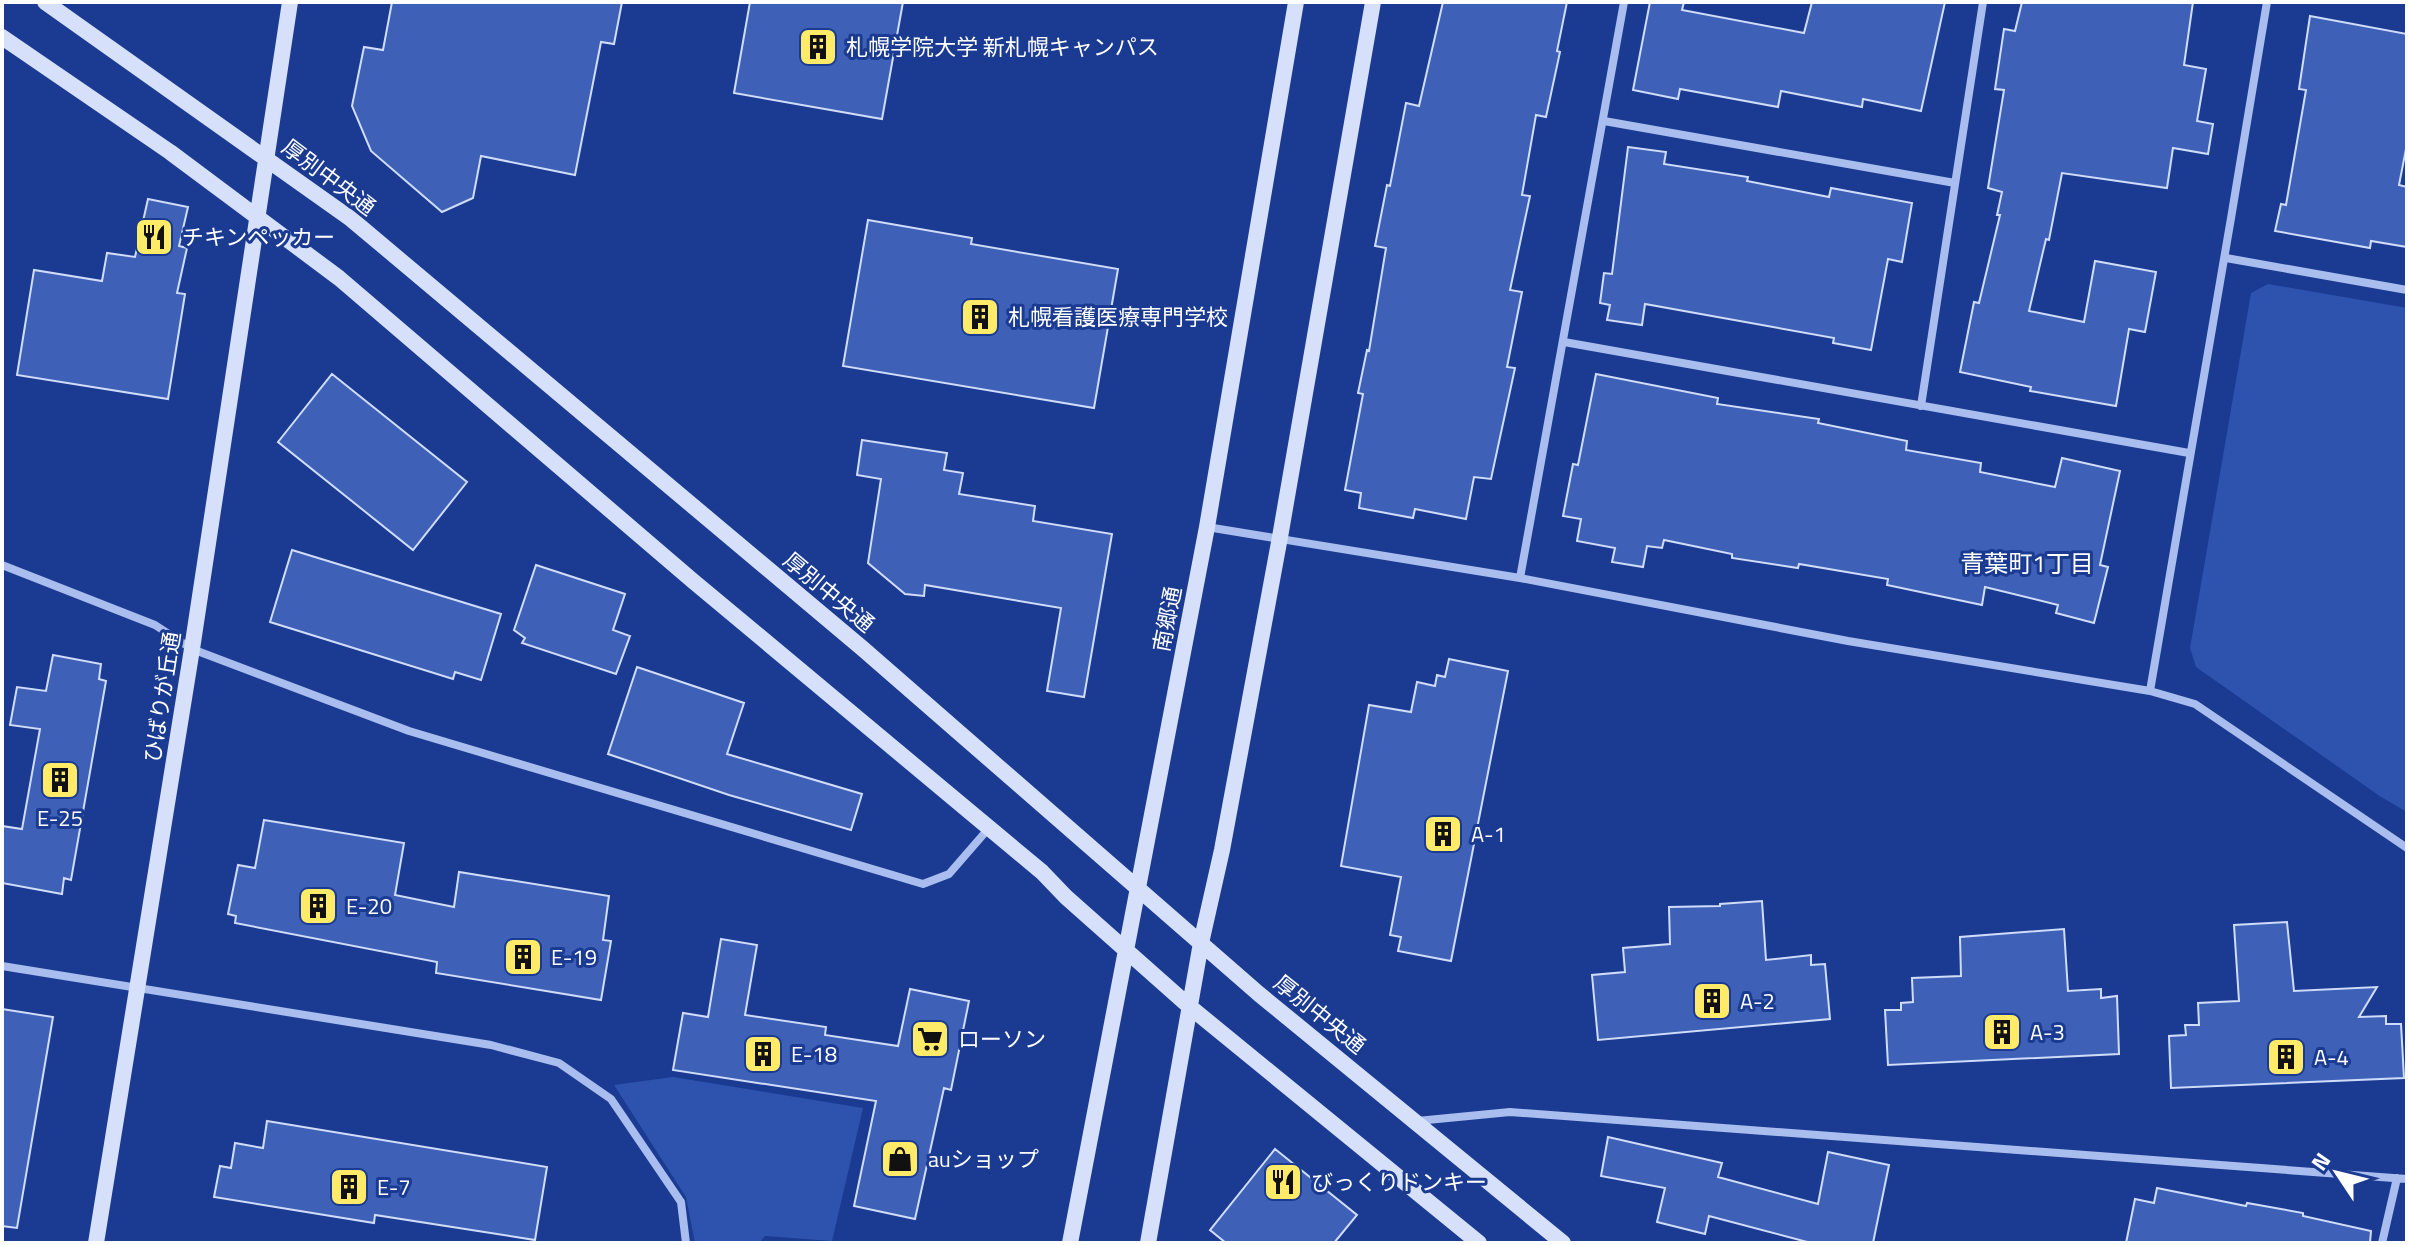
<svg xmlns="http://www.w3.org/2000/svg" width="2409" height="1245" font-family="'Titillium Web','Noto Sans JP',sans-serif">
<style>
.green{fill:#2d53af}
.building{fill:#3e61b7;stroke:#cfdcfa;stroke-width:2}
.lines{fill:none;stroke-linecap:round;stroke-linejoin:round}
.street{stroke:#a9bdef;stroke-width:8}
.secondary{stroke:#d6e0fa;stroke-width:16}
.labels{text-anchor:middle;stroke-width:6;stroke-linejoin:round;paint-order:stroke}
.poi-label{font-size:22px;fill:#fff;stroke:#1a3b91;text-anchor:start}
.street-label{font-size:22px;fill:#fff;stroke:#1a3b91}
.neighbourhood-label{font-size:24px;fill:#fff;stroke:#1a3b91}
</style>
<rect width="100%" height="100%" fill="#1a3b91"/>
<!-- green -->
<path class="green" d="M2268,284L2407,308V812L2381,797L2196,667L2190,648L2251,293Z
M673,1077L863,1108L832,1241L765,1236L759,1243H695L686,1197L614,1085Z"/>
<!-- building -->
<path class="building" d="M392,2H622L614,44L601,42L575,175L481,156L473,198L442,212L371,151L352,106L364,47L383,50Z
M750,2H903L882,119L734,93Z
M1443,2H1567L1557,51L1560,52L1546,117L1536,115L1522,195L1530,196L1510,290L1522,292L1507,367L1515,368L1491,479L1474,477L1466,519L1415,509L1413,518L1359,508L1361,493L1345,490L1363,394L1358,393L1367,350L1369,351L1386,248L1375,246L1387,185L1390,186L1406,103L1419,106Z
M1650,2H1684L1682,10L1804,33L1812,2H1945L1921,111L1863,99L1862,107L1781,91L1778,107L1680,89L1678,99L1633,90Z
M2022,2H2193L2184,65L2206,69L2197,121L2213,124L2208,154L2173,148L2167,188L2062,173L2049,240L2046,239L2029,311L2084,322L2095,261L2156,272L2145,332L2129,329L2116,406L2030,391L2031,387L1960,372L1974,302L1979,303L2000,215H1997L2002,192L1988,188L2004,90L1995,89L2004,29L2015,31Z
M2310,16L2407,34V144L2399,185L2407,187V247L2371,241L2370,248L2275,231L2281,204L2286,205L2306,90L2299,89Z
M1628,147L1666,152L1664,164L1748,177L1747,181L1829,197L1831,188L1912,203L1902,262L1888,259L1871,350L1833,343L1834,338L1645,304L1642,325L1607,320L1610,305L1600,303L1604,273L1612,274Z
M148,199L188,207L179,246L187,248L177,293L185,294L168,399L17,375L34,270L102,281L107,253L135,257Z
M868,220L972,238L971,244L1118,269L1094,408L843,366Z
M332,374L467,482L413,550L278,442Z
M1596,374L1718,398L1717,404L1819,419L1818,423L1907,441L1906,450L1981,463L1980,472L2055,487L2062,458L2120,471L2100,565L2108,567L2094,623L2056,613L2058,605L1985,587L1982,605L1887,585L1888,579L1799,564L1798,568L1732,558V554L1664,540L1662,548L1647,546L1643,567L1612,562L1615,548L1577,541L1581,519L1563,516L1573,464L1578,465Z
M862,440L947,453L944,470L963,473L959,494L1035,506L1033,521L1112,534L1084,697L1047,691L1061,608L925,585L924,596L905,594L868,563L881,479L857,475Z
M292,550L501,614L481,680L455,672L453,679L270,622Z
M536,565L625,594L613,630L630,636L616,674L522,643L525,638L514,630Z
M53,655L101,664L99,679L106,681L71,880L64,878L62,894L2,883V826L22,829L40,729L10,725L17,687L46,691Z
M1449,659L1508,671L1451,961L1398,951L1401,937L1390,935L1401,877L1341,866L1369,705L1411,712L1417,682L1435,686L1437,675L1445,677Z
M637,667L744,703L727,754L862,794L851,830L729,795L608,754Z
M264,820L404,843L395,895L454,907L459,872L609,896L603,940L611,941L601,1000L436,973L437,962L235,923L236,916L228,914L238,865L255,868Z
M1762,901L1766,960L1811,955V965L1825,964L1830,1019L1598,1040L1592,975L1625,972L1623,948L1670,944L1669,907L1720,906V904Z
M2287,922L2294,991L2377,987L2359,1017L2386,1016V1024H2401L2404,1078L2171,1088L2169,1036L2186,1035L2185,1025H2199L2198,1003L2239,1001L2234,925Z
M2064,929L2068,991L2101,989V998L2117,996L2119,1054L1888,1065L1885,1010H1901V1003L1913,1002L1912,978L1961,976L1960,937Z
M721,939L757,945L745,1015L826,1027L825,1035L898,1046L910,989L969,1001L951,1090L944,1088L915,1219L854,1206L876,1101L673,1070L683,1013L708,1017Z
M2,1009L53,1017L17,1228L2,1226Z
M267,1121L547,1167L535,1240L375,1215L374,1223L214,1197L220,1166L231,1168L235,1143L263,1148Z
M1608,1137L1722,1163L1718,1177L1818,1204L1828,1152L1889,1165L1873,1243H1811L1709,1216L1705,1234L1657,1222L1665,1188L1601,1176Z
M1275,1149L1357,1215L1334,1243H1226L1210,1230Z
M2157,1188L2246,1206L2247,1203L2303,1213V1216L2371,1231L2370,1243H2126L2135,1199L2154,1203Z"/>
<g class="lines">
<!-- street -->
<path class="street" d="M1604,121L1955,183
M2226,258L2407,290
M1564,342L2189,453
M1921,406L1983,2
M1207,527L1520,578L1848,641L2150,691L2195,704L2407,848
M2,565L155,625L192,649L409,731L923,884L949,874L989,828
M1520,578L1624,2
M2150,691C2188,461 2230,232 2267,2
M2,966L491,1045L559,1063L611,1099L681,1202L686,1243
M1417,1121L1510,1112L2407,1179
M2382,1243L2397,1178"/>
<!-- secondary -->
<path class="secondary" d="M45,2L351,219L862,648L1259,994L1563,1243
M2,37L170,152L339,278L693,581L1042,872L1066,897L1190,1007L1479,1243
M96,1243L192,649L290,2
M1070,1243L1207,527L1296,2
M1148,1243L1201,943L1222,850L1280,537L1373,2"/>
</g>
<!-- icons -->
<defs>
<g id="building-square" transform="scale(2)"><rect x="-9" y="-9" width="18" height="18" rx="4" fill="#ffeb67" stroke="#1a3b91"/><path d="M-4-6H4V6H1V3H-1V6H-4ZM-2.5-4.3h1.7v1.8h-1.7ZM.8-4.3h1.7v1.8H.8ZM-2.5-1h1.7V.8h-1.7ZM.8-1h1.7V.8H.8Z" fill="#111"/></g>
<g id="restaurant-square" transform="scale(2)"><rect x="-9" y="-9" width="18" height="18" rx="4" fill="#ffeb67" stroke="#1a3b91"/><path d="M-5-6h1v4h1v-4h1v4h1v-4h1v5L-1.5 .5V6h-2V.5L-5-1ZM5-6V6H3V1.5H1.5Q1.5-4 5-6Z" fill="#111"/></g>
<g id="supermarket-square" transform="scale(2)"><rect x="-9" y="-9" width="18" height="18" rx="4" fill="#ffeb67" stroke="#1a3b91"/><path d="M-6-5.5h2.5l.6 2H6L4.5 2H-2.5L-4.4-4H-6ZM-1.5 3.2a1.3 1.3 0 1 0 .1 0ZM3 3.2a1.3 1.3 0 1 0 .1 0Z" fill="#111"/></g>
<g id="shop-square" transform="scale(2)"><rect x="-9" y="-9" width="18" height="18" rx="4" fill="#ffeb67" stroke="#1a3b91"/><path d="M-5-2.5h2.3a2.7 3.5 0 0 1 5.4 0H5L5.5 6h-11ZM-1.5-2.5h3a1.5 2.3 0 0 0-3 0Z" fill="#111"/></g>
</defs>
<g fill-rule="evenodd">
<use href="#building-square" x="818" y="47"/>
<use href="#restaurant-square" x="154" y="237"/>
<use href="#building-square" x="980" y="317"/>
<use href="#building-square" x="60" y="780"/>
<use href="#building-square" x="1443" y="834"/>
<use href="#building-square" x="318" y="906"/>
<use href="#building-square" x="523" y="957"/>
<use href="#building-square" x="1712" y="1001"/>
<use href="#building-square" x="2002" y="1032"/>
<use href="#supermarket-square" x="930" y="1039"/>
<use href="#building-square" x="763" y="1054"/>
<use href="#building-square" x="2286" y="1057"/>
<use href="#shop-square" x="900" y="1159"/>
<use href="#restaurant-square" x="1283" y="1182"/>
<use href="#building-square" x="349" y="1187"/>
</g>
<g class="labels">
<!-- poi labels -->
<g class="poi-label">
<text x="846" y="55">札幌学院大学 新札幌キャンパス</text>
<text x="182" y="245">チキンペッカー</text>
<text x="1008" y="325">札幌看護医療専門学校</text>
<text x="60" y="826" text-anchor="middle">E-25</text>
<text x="1471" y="842">A-1</text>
<text x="346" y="914">E-20</text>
<text x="551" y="965">E-19</text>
<text x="1740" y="1009">A-2</text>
<text x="2030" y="1040">A-3</text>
<text x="958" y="1047">ローソン</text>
<text x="791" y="1062">E-18</text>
<text x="2314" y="1065">A-4</text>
<text x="928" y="1167">auショップ</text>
<text x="1311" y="1190">びっくりドンキー</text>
<text x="377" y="1195">E-7</text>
</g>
<!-- street labels -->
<g class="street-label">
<text transform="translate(329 177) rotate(37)" y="8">厚別中央通</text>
<text transform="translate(829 592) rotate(40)" y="8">厚別中央通</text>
<text transform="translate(1167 619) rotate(-79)" y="8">南郷通</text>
<text transform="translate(162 697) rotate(-81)" y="8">ひばりが丘通</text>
<text transform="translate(1320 1014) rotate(39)" y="8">厚別中央通</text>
</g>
<!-- neighbourhood labels -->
<g class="neighbourhood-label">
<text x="2027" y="572">青葉町1丁目</text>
</g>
</g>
<!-- border -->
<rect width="2409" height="1245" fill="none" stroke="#ffffff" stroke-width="8"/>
<!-- north arrow -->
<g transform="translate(2337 1173) rotate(305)" stroke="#1a3b91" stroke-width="6" paint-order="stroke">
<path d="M0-6L14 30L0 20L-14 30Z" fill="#ffffff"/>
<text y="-12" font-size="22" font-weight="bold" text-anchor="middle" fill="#ffffff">N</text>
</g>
</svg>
